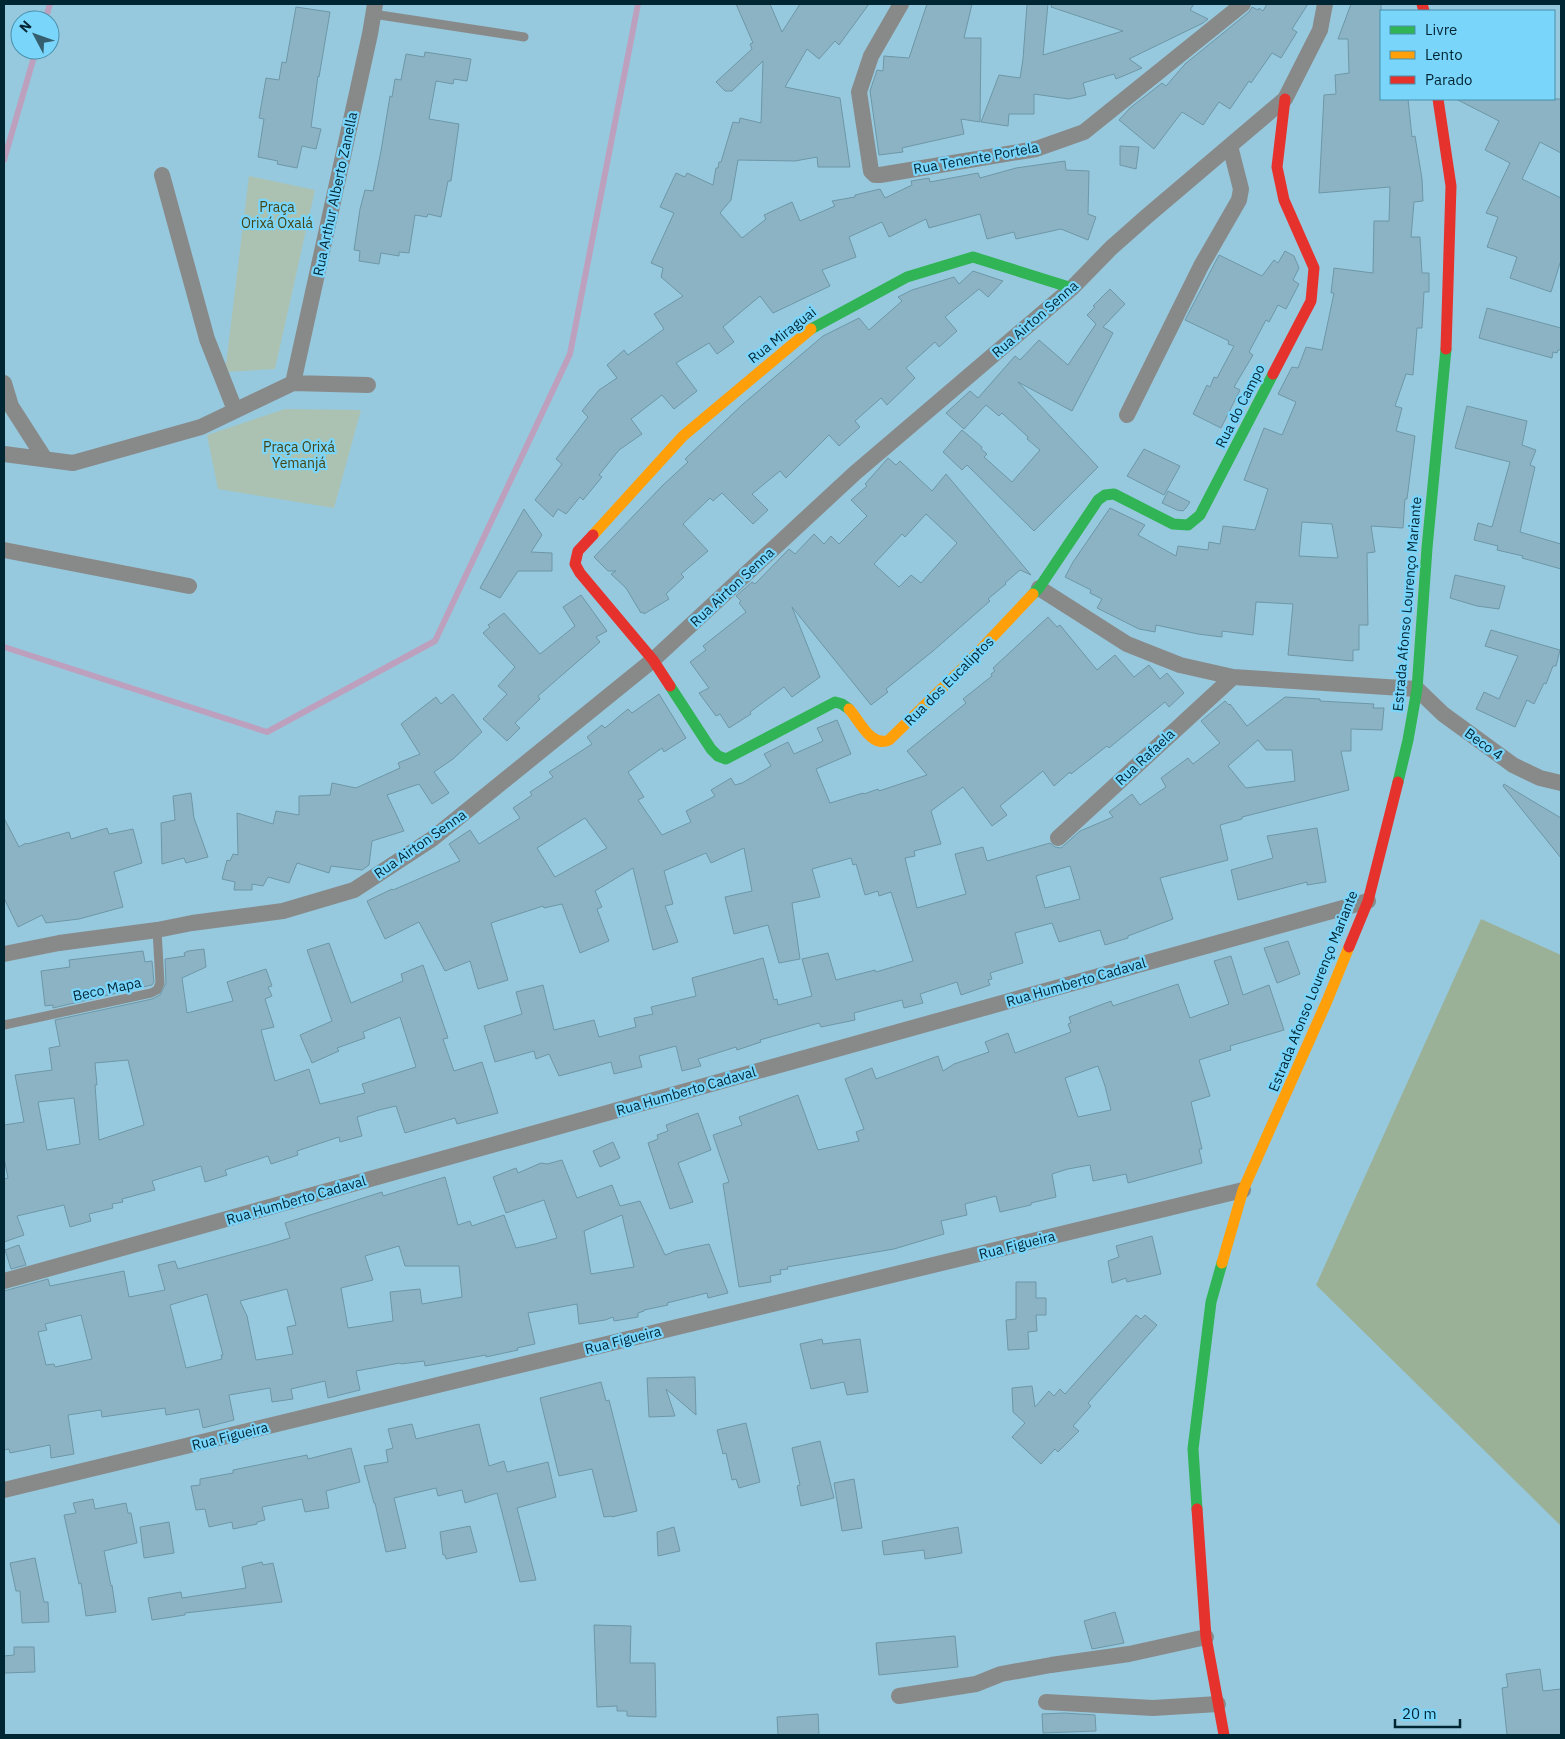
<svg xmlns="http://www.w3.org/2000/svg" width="1565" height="1739" font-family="'IBM Plex Sans',sans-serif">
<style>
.green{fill:#abc2b3}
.forest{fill:#9bb197}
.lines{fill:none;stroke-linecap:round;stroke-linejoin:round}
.stream{stroke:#bda0bd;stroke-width:6}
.building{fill:#8bb3c4;stroke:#6d97a7;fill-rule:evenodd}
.lane{stroke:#888a8a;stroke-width:9}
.street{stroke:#888a8a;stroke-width:16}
.fast{stroke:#30b455;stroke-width:11}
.slow{stroke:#ff9f0a;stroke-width:11}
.jam{stroke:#e5322d;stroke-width:11}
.labels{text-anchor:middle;stroke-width:4.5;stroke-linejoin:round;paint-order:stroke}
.street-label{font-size:14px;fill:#002533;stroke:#7ad5fb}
.park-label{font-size:14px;fill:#474513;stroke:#7ad5fb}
</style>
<rect width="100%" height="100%" fill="#97c9de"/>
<!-- green -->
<path class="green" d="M249,176L315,190L275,369L225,372Z
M285,409L361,410L334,508L218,489L207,435Z"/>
<!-- forest -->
<path class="forest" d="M1481,919L1561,955V1526L1316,1285Z"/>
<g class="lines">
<!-- stream -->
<path class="stream" d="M45,20L50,4
M4,160L36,50
M4,647L267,732L435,641L570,354L638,4"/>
</g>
<!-- building -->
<path class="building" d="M736,4H770L782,32L800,4H869L839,45L835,41L819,59L807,49L785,87L840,98L850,167H818L817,157L795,161L738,160L731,200L720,213L742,238L766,219L764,215L792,202L800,221L835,206L832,201L855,197V195L880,189L885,198L912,185L911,181L929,178L930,182L978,173L980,178L1016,168L1065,161L1066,170L1089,171L1088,214L1096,217L1088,240L1061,229L1016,239L1014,232L987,239L980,214L929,228L926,219L889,237L882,222L849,237L856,257L822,270L830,286L773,313L760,296L723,327L734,342L717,354L709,343L676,363L697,391L674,409L662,395L631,419L642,434L619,450L599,475L602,477L583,500L580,497L566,514L558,509L553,517L535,500L562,464L556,459L588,417L582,411L599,390L617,378L607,365L624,350L628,355L664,329L654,314L683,296L661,277L663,268L651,263L674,213L660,207L676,173L685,177L687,173L713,185L716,168H718L719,162H721L733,122L739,123L740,118L761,123L763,61L732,91H725L716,82L752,49L750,44L753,43Z
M927,4H972L964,38H981L980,122L961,119L964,134L906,147L902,148L903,152L879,155L870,91L877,70L883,71L884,56L909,58Z
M1027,4H1048L1043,55L1123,31L1051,7L1052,4H1194L1190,10L1208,19L1203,23L1129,59L1142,68L1116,79L1114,74L1083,83L1086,95L1069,99L1034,94V114H1009L1008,126L981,122L999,75L1020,78L1023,59Z
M1267,4H1308L1292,29L1297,32L1281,58L1272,53L1251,83L1249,81L1230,109L1219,102L1203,125L1182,112L1154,149L1119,120L1130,108L1162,83L1166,86L1185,64L1249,12L1252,7L1258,10L1259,8L1263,11Z
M1351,4H1381V99H1408L1412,137L1415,136L1422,179L1423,201L1414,202L1411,237H1420L1422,273H1429V292H1424L1422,328H1417L1413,375L1406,374L1395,406L1402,408L1396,431L1415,436L1407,499H1405L1403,528L1371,526L1375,552L1367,553L1368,625H1359V650H1353V661L1288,655L1293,604L1256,602L1253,635L1222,631V637L1198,634L1156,625L1155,632L1139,629L1097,608L1102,599L1090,593L1091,590L1065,577L1073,562L1110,508L1145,525L1138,535L1176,556L1178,546L1208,550L1209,542L1220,544L1223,526L1255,530L1268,489L1244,480L1264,428L1282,435L1296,402L1278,394L1292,367L1298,368L1306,347L1322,350L1334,293H1331L1334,268L1373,273L1374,221H1389L1390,187L1319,193L1324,95L1336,94L1335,75L1349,73L1348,39H1338ZM1302,522L1332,524L1338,558L1299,556Z
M296,7L330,12L319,77L318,76L311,127L321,129L316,149L302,146L297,168L277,164L278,161L258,157L264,119L259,118L266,78L279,80L282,62L286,63Z
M425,52L471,59L467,81L454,79L453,84L436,81L429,119L459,124L451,181H448L441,217L428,214L427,217L415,215L409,253L399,252V256L381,253L379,264L359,261L360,251L354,250L360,209L365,190L373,191L381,151L390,96L392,97L395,79L401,80L406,54L424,57Z
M1456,99H1561V153L1540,142L1522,179L1561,198V260L1551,292L1510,278L1517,257L1487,247L1498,217L1486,213L1510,163L1485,150L1499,121Z
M1120,146L1139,147L1136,169L1120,165Z
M1285,251L1294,256L1299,268L1293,280L1299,284L1286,309L1278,305L1269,322L1266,320L1249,352L1253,355L1234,387L1240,390L1221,428L1193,414L1207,385L1210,387L1214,377L1217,378L1234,346L1228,344L1229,341L1185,320L1219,255L1262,276L1274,260L1278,263Z
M973,271L1003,281L988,297L979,289L945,317L957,331L939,347L935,342L906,368L915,378L887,405L881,398L855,421L860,427L839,446L829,435L786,478L780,471L752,494L768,510L753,524L722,493L713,501L710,498L683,524L708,551L681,574L684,577L666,594L669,599L644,614L643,612L641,613L626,588L611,574L616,571H608L594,557L663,485L688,462L685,459L743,404L823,336L859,318L869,330L902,301L898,297L912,290L954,277L959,284Z
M1110,289L1125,304L1103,327L1113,333L1072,411L1018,382L1098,467L1034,531L967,465L962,470L943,452L962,430L982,447L981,449L987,454L984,457L1012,482L1040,450L1027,439L1028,437L1002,413L999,416L986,405L964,429L946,413L970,391L978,398L1015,356L1020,360L1039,340L1068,365L1096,324L1087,315L1095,307L1093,306Z
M1487,308L1561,328V350H1558L1557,353L1553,352L1552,358L1479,338Z
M1467,406L1527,421L1522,445L1536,450L1530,465L1535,467L1520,532L1561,544V569L1522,558L1523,556L1497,550L1498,546L1474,540L1478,523L1492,527L1510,462L1455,448Z
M1144,449L1180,466L1164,495L1127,476Z
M888,458L896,465L900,461L932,491L946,474L1031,575L1020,570L1005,583L1006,584L988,599L990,601L933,651L886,689L888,692L871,705L792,607L820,677L792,697L784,687L750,712L751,714L729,728L720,714L716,716L699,693L709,688L690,662L706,650L703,646L746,612L739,603L741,601L736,596L752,582L755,584L789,549L795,554L814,534L824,544L831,536L839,544L867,516L851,500L867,486L865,484ZM926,514L957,543L921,583L911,575L899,587L874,564L902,534L905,537Z
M1168,491L1190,502L1186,508L1183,511L1177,510L1162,503Z
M524,509L542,535L531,552L552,553V571H518L500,598L480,588Z
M1455,575L1505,586L1499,609L1477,606L1450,598Z
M581,595L607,631L596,637L600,642L538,696L540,699L515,723L520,728L507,741L483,719L507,694L498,686L515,667L483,633L490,627L488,625L504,613L540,654L575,626L563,607Z
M1048,617L1057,627L1060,625L1097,670L1115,655L1134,677L1149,665L1160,679L1167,673L1184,693L1169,707L1165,702L1109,748L1107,746L1071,774L1070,772L1054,786L1043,771L1000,806L1007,815L992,826L963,787L931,811L941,844L914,851L915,856L905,858L917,908L966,894L955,854L983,847L987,861L1050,843L1055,847L1061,848L1080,831L1113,817L1109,812L1132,794L1140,805L1166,787L1161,778L1188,758L1193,764L1220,743L1201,721L1225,701L1229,705L1230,704L1247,726L1285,697L1320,699V701L1374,704L1373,708H1384L1382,730L1351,729V751H1341L1349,790L1242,817V819L1220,825L1228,860L1160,878L1173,919L1128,936V938L1105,945L1100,930L1059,942L1052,923L1015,933L1023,963L990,973L992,979L988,980L990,985L961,995L957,982L920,994L923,1003L904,1008L902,1000L854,1013L855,1020L821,1027L819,1023L760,1040L761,1042L737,1050L736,1047L698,1059L701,1066L682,1071L676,1046L639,1056L642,1067L614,1074L611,1062L559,1076L549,1054L536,1059L534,1051L495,1062L484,1026L522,1014L516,992L543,985L554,1030L594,1020L599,1037L636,1027L634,1018L653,1014L651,1007L696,996L692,978L763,958L774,1000L777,999L778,1005L812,996L802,959L828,953L836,980L875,970L876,972L913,961L891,892L879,896L878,891L865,895L856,864L853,865L851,858L812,869L820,897L792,903L800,959L779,963L768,925L734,934L725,897L752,891L744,848L711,863L706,853L664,871L673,904L665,906L678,942L653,950L633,868L595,891L602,907L597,909L609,941L580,953L562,904L544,908L543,906L491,923L508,980L478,989L470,961L445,971L419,922L385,939L367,901L392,889L393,890L460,861L449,844L470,830L479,844L520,818L513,808L532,795L530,792L553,777L549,772L592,744L587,737L602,725L605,728L628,709L632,713L659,694L686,738L664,752L662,748L628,772L644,797L638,800L662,835L691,822L686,811L715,796L711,790L731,778L735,785L742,783L771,766L764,754L788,742L794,754L823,741L817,728L837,720L851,754L816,769L830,803L863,793L864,794L878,789L879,791L927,775L907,751L966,703L963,699L992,676L991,674L995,671L993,668ZM1258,740L1266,750H1292L1295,781L1246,788L1228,766ZM585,818L607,848L555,877L537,848ZM1070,866L1080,899L1045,908L1036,876Z
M1491,630L1560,650L1556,666H1553L1546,684L1544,683L1534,704L1527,700L1515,727L1476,709L1484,692L1499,699L1518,656L1485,646Z
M453,694L482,732L453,759L434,772L449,793L432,804L419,784L387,795L404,831L372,841L369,865L362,870L331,866L329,873L297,863L289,883L268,877L263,886L252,884V890H234L235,882L222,879L227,860L230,861L233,854L238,855L237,813L273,824L276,811L299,815V796L330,795L332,783L356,788L400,768L398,763L420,754L401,724L436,697L441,704Z
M1504,784L1561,818V858L1503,786Z
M191,793L194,818L208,857L186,863L184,858L162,864L161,823L175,820L173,796Z
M4,818L19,847L26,843L27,844L69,832L71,839L107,828L109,834L133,829L142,863L114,872L123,907L79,919L46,923L42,915L18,927L4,898Z
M1317,828L1326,882L1307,885V882L1238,900L1231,870L1273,858L1267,836Z
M1288,941L1300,974L1277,983L1264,948Z
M329,943L351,1003L403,981L401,974L423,965L448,1038L443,1039L454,1071L482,1062L498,1113L457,1124L455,1118L405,1133L396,1106L379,1110L357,1117L362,1136L340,1142L339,1137L297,1151L298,1155L271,1164L268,1156L225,1170L227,1175L205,1182L201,1166L152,1181L155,1190L122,1199L123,1202L112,1204L113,1208L89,1214L91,1221L70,1227L64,1205L17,1216L24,1235L4,1242V1179L8,1178L4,1158V1125L24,1122L15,1075L52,1070L49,1048L60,1046L55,1020L152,999L160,995L166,983L165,959L185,956L184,953L188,951L204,949L206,967L182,978L187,1013L233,1001L227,982L266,969L272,986L268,987L272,996L265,999L274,1027L261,1030L275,1081L309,1069L320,1104L365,1093L362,1084L416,1067L400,1017L363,1032L365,1038L337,1048L339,1051L312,1063L300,1035L332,1021L307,950ZM128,1060L144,1125L99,1140L95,1085H97L95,1063ZM74,1098L80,1144L47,1150L38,1102Z
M143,951L145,962L152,961L154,982L152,985L53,1008V1005L45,1006L41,971L70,967L69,960Z
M1231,956L1243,995L1269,985L1284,1030L1230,1046L1231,1050L1199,1060L1210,1096L1191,1102L1202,1149H1199L1202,1163L1128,1183L1126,1174L1093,1181L1090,1165L1068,1169L1052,1174L1056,1197L1031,1203V1205L1000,1212L996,1196L965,1204L967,1215L941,1221L944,1234L894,1249L787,1267L788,1269L780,1270L781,1274L770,1276L771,1282L739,1287L723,1184L729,1182L713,1135L742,1125L739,1117L798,1095L818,1150L859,1141L856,1132L864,1129L845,1079L872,1068L876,1079L938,1056L943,1071L954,1064L989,1052L985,1042L1008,1033L1015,1053L1071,1032L1068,1024L1071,1023L1069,1017L1111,1001L1113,1006L1178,984L1190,1018L1229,1004L1214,961ZM1098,1066L1105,1086L1111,1110L1078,1117L1065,1078Z
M698,1113L711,1150L678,1163L693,1202L670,1209L648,1143L658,1139L657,1135L668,1131L666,1125Z
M613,1142L620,1158L600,1167L593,1151Z
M562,1160L577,1198L612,1185L620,1206L640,1201L665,1255L675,1251L709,1244L728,1293L708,1298L707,1293L667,1303L668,1305L644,1310V1311L638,1313V1317L614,1321L613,1317L605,1320L579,1324L577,1304L528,1313L535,1344L517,1348L518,1350L486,1357V1355L425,1366L424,1361L401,1364L400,1363L356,1371L360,1390L328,1398L325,1381L291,1389L293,1399L272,1402L270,1388L229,1395L234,1420L203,1428L199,1409L166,1415L165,1408L102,1417L101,1410L68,1415L74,1454L51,1458L50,1445L10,1453L9,1449L4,1450V1291L48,1279L50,1286L124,1271L129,1297L165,1290L158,1265L175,1261L178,1269L267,1245L290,1238L285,1223L382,1192L383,1196L445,1177L458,1225L470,1221L472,1226L504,1215L516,1248L535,1244L557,1238L544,1200L506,1213L493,1177L516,1168L518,1173L541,1163L547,1164ZM622,1215L634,1267L591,1274L584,1231ZM399,1246L405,1266H459L462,1297L422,1304L420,1289L390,1292L393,1321L348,1328L341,1288L373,1280L365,1256ZM287,1289L296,1325L287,1327L293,1354L256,1360L247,1316L240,1301ZM207,1294L223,1355H221L222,1359L186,1368L170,1305ZM81,1315L92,1359L55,1367L54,1364L46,1365L38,1332L47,1330L45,1324Z
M1152,1236L1161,1274L1127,1282L1126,1278L1112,1283L1108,1261L1119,1257L1116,1246Z
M19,1245L26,1265L11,1269L5,1250Z
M1016,1282H1036V1298H1046V1315H1036L1037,1331L1028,1332L1029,1349L1008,1350L1006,1320L1016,1319Z
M1136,1315L1141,1319L1145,1315L1157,1325L1088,1403L1091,1406L1073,1426L1079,1431L1058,1452L1055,1449L1041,1464L1012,1437L1025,1423L1013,1412L1012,1388L1032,1386L1035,1407L1049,1391L1054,1396L1060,1389L1065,1394Z
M822,1339L823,1344L860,1339L868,1392L847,1395L844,1382L811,1389L800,1344Z
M695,1377L696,1415L666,1389L675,1416L649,1417L647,1378Z
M601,1382L606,1401L609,1400L637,1511L612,1517V1516L604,1517L592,1469L559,1476L540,1398Z
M746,1423L760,1482L739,1488L736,1479L732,1480L726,1453L723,1454L717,1430Z
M412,1424L416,1439L479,1424L489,1466L504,1461L507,1472L548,1462L556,1497L517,1508L536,1580L520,1582L497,1493L465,1503L462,1490L438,1496L436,1488L394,1498L406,1548L386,1552L375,1503H374L364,1466L388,1462L386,1450L393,1448L388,1429Z
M820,1441L834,1498L801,1506L797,1486L800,1485L792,1448Z
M351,1448L360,1482L326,1491L329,1508L305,1512L302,1499L262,1507L265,1520L257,1522V1524L233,1529L232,1522L209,1527L205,1509L196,1510L191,1486L200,1485V1479L233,1473V1470L307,1455L308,1459Z
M854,1479L862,1528L842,1531L834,1483Z
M93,1499L95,1509L126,1503L128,1513H131L137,1543L104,1551L111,1586L112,1585L116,1612L86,1616L81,1583L79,1584L64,1515L76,1513L73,1503Z
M169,1522L174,1553L144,1558L140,1527Z
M470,1526L477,1552L446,1559L445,1555H443L440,1532Z
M674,1527L680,1551L658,1556L657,1532Z
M958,1527L962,1553L925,1559L924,1550L884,1555L882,1541Z
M35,1558L44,1602H48L49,1622L22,1623L20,1591H16L10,1563Z
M262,1562L263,1565L273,1563L282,1602L185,1613V1615L152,1620L148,1598L181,1592L182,1598L246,1588L242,1567Z
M1115,1612L1124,1643L1092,1649L1084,1621Z
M594,1625L631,1626L630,1663H655L656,1717L627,1716V1711H617V1706L597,1707Z
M955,1636L958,1667L879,1675L876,1643Z
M14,1647H34L35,1672L4,1673V1656L14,1655Z
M1540,1669L1543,1691L1561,1689V1735H1507L1502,1688L1508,1687L1506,1674Z
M1064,1713L1095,1715L1096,1731L1043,1733L1042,1714Z
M818,1714L819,1735H778L777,1717Z"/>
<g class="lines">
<!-- lane -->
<path class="lane" d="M373,14L524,37
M4,1025L151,993L157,990L160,983L157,930"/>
<!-- street -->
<path class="street" d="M901,4L871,56L859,92L871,171L875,175H880L1036,149L1084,132L1243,4
M162,175L207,339L235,410
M4,383L11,406L45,459
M293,383L370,34L375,4
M1127,415L1201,266L1239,200L1241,189L1230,146
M4,454L73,463L201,427L293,383L368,385
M4,550L189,586
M1039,588L1127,644L1180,665L1233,677L1417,689L1443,714L1513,765L1540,778L1561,783
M1058,838L1233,677
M4,954L59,943L157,930L192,923L283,911L354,890L432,839L653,660L855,473L1072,288L1111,248L1146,217L1285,99L1320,30L1325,4
M4,1281L1368,901
M4,1490L1243,1190
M899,1696L976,1684L1001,1674L1051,1665L1129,1654L1206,1637
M1046,1702L1153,1708L1218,1704"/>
<!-- fast -->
<path class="fast" d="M811,329L907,277L973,257L1072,288
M1033,594L1039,588L1098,500L1105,495L1114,494L1173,524L1188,525L1200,515L1273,374
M670,686L711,749L718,756L726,759L835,702L842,704L849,709
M1398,782L1408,740L1417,689L1427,548L1446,349
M1197,1509L1193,1449L1211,1302L1222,1263"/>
<!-- slow -->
<path class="slow" d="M593,535L683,436L811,329
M849,709C860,721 871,748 889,740L966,665L1033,594
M1222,1263L1243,1190L1327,1001L1349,947"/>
<!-- jam -->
<path class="jam" d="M1422,4L1424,11
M1438,99L1451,186L1446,349
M1273,374L1311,301L1314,268L1284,200L1277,167L1285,99
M593,535L578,551L575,564L580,573L653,660L670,686
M1349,947L1368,901L1398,782
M1197,1509L1206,1637L1224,1735"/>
</g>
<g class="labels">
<!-- street labels -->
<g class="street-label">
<text transform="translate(976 158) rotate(-10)" y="5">Rua Tenente Portela</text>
<text transform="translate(335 194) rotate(-78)" y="5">Rua Arthur Alberto Zanella</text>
<text transform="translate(1035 319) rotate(-41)" y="5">Rua Airton Senna</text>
<text transform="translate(782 335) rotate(-38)" y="5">Rua Miraguai</text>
<text transform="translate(1240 406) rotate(-63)" y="5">Rua do Campo</text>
<text transform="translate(732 587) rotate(-43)" y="5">Rua Airton Senna</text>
<text transform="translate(1407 604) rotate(-85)" y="5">Estrada Afonso Lourenço Mariante</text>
<text transform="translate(949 681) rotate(-45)" y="5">Rua dos Eucaliptos</text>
<text transform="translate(1484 744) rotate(36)" y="5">Beco 4</text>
<text transform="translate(1145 757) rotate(-43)" y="5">Rua Rafaela</text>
<text transform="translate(420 844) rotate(-35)" y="5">Rua Airton Senna</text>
<text transform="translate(1076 982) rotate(-16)" y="5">Rua Humberto Cadaval</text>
<text transform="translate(107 989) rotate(-12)" y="5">Beco Mapa</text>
<text transform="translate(1313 991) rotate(-68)" y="5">Estrada Afonso Lourenço Mariante</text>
<text transform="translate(686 1091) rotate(-16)" y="5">Rua Humberto Cadaval</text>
<text transform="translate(296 1200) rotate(-16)" y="5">Rua Humberto Cadaval</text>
<text transform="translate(1017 1245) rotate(-14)" y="5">Rua Figueira</text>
<text transform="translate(623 1340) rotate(-14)" y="5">Rua Figueira</text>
<text transform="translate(230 1436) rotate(-14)" y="5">Rua Figueira</text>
</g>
<!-- park labels -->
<g class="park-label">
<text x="277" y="212">Praça<tspan x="277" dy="16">Orixá Oxalá</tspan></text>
<text x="299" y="452">Praça Orixá<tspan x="299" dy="16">Yemanjá</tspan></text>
</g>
</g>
<!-- border -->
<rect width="1565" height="1739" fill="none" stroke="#002533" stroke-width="10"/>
<!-- legend -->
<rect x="1380" y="10" width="175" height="90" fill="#7ad5fb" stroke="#498fab"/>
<rect x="1390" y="26" width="25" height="8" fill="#30b455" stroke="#498fab"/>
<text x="1425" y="35" font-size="15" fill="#002533">Livre</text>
<rect x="1390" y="51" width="25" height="8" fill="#ff9f0a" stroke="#498fab"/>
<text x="1425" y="60" font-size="15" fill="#002533">Lento</text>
<rect x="1390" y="76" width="25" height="8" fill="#e5322d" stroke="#498fab"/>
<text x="1425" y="85" font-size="15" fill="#002533">Parado</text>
<!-- north arrow -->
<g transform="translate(35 35) rotate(311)"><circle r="24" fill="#7ad5fb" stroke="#498fab"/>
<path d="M0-4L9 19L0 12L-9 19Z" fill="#355e6f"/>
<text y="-8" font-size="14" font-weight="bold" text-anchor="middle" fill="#002533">N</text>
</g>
<!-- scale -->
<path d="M1395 1719v8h65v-8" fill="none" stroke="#002533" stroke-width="2.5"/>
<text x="1402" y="1719" font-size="15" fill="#002533" stroke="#7ad5fb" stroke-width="4" paint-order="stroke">20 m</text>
</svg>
